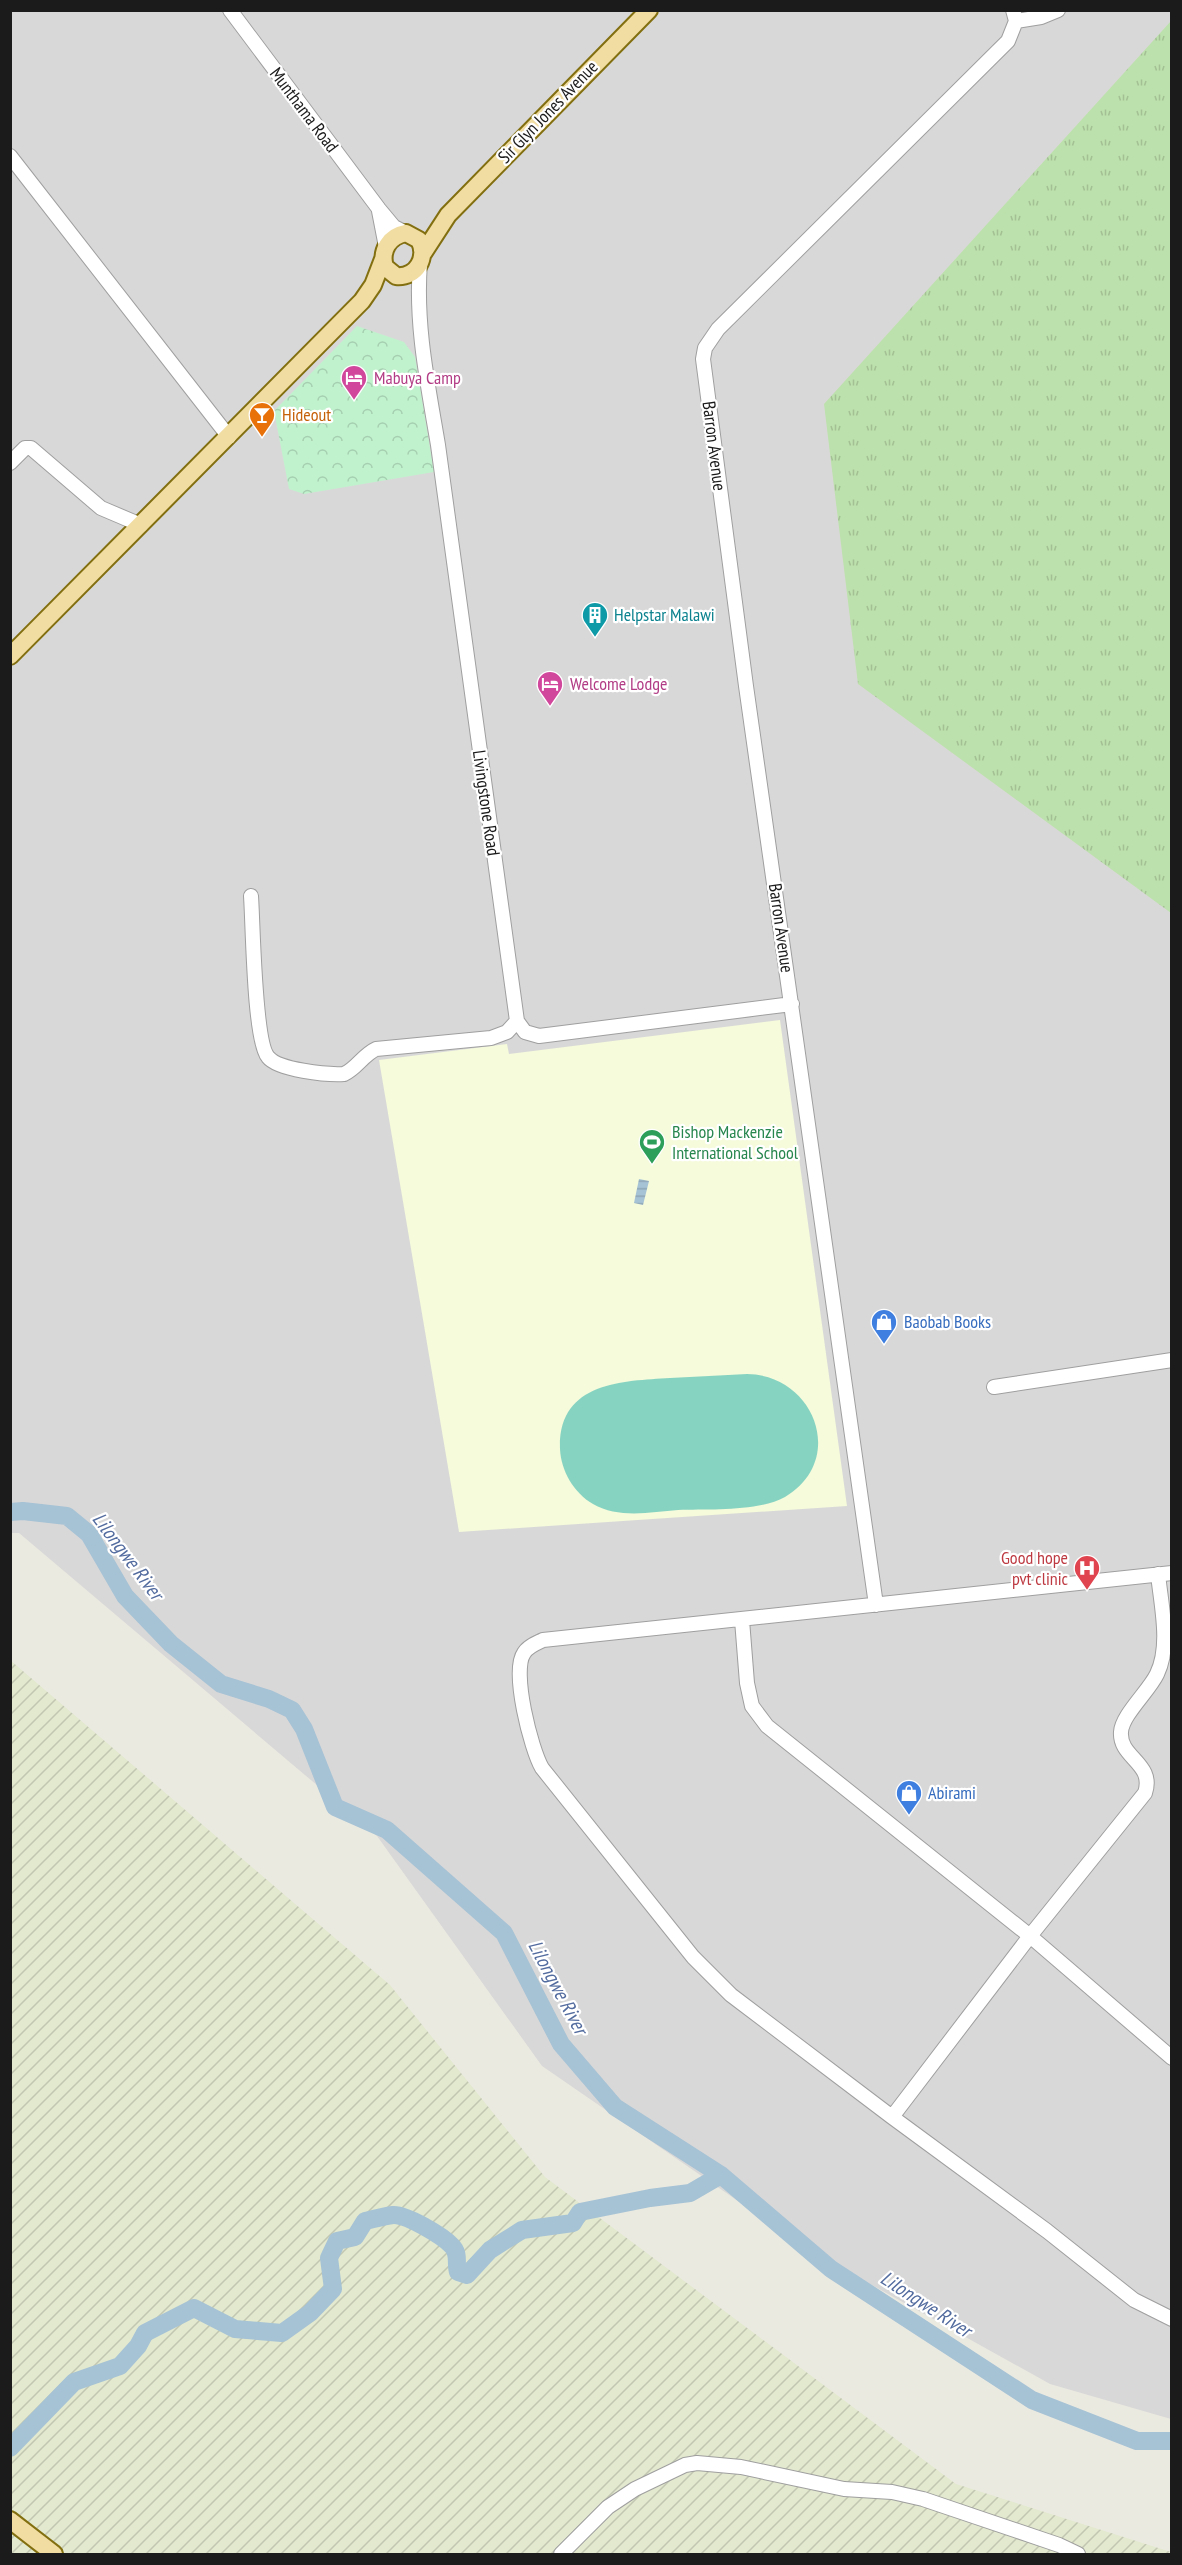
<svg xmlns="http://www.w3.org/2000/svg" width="1182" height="2565" font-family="'PT Sans Narrow',sans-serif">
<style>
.residential{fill:#d9d8d8}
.education{fill:#f5fbdb}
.farmland{fill:url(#farmland-furrows)}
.grass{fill:url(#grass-tufts)}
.park{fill:url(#park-crowns)}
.pitch{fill:#87d3c2}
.water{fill:url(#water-rules)}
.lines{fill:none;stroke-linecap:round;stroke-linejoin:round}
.river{stroke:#a6c2d5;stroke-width:18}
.minor-casing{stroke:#9f9f9f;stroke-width:16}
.major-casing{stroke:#826f10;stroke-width:20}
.minor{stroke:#fff;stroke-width:14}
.major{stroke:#f1dca1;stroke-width:16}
.labels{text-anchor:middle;stroke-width:4.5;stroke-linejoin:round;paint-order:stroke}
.street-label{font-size:18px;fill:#1b1b1b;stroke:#fff}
.hotel-label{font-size:18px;fill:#b23c85;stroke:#fff;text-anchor:start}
.food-label{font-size:18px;fill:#c56008;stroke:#fff;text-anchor:start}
.culture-label{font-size:18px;fill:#0d838f;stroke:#fff;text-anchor:start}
.leisure-label{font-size:18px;fill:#27864d;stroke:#fff;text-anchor:start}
.shop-label{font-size:18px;fill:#366cbe;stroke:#fff;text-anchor:start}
.health-label{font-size:18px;fill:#be3a42;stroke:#fff;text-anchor:end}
.water-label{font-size:20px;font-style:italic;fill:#536c9f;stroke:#fff}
</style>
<defs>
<pattern id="farmland-furrows" width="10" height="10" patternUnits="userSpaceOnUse" patternTransform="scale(1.5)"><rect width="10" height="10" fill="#e2e9ce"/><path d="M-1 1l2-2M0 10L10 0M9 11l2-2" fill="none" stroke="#c1c7b0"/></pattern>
<pattern id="grass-tufts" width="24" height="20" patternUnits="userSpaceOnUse" patternTransform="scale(1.5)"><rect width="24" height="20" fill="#bde1ac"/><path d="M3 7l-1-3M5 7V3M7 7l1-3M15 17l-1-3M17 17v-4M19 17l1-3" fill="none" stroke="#a2c093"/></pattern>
<pattern id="park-crowns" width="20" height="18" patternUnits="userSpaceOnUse" patternTransform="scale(1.5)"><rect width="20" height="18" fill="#c1f2ce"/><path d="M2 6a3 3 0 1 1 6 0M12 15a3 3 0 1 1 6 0" fill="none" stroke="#a5cfb0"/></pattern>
<pattern id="water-rules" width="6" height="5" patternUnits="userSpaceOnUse" patternTransform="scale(1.5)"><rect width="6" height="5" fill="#a6c2d5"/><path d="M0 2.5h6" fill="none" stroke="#8ea6b6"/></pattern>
</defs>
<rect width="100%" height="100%" fill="#ebeae1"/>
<!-- residential -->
<path class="residential" d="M11,11H1171V2419L1050,2384L809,2250L542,2066L377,1836L19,1533H11Z"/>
<!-- education -->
<path class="education" d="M780,1020L847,1506L459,1532L379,1060L507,1044L509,1054Z"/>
<!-- farmland -->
<path class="farmland" d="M10,1660L390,1985L545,2177L956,2484L1171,2552V2554H11Z"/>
<!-- grass -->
<path class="grass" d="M1171,21V913L858,684L824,404Z"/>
<!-- park -->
<path class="park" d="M357,326L404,342L415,357L434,472L304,494L289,489L274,411Z"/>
<!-- pitch -->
<path class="pitch" d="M747,1374C815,1375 847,1460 785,1497C758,1512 709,1509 678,1510C651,1512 619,1519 593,1504C574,1493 561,1471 560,1449C558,1382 622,1381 670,1378C696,1377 722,1375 747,1374Z"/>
<!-- water -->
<path class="water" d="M639,1179L649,1181L643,1205L634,1203Z"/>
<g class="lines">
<!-- river -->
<path class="river" d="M10,1512L23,1511L67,1516L89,1534L125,1596L171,1644L221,1684L269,1699L292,1710L304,1729L335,1807L387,1830L504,1933L561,2044L615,2107L721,2175L831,2269L1032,2400L1137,2441H1172
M10,2448L74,2382L120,2366L138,2346L145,2333L194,2308L235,2329L282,2333L310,2313L333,2289L329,2258L337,2241L355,2237L365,2221C374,2219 384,2216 393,2215C406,2214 443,2236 452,2246C460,2254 455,2263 458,2272L467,2275L490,2250L522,2230L573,2223L580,2212L650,2198L690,2193L721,2175"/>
<!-- minor casing -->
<g class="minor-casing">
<path id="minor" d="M230,10L379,209L394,227L406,233
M1016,21L1041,17L1058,10
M10,156L229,437
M379,211L386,247
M420,263C415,325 428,385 438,445L517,1021L525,1032L539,1036L792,1004
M10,463L25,448H31L101,508L141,525
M251,896C253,923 254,1041 268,1057C278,1070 327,1075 344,1074C356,1069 363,1055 376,1049L491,1038L507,1032L517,1021
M994,1387L1172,1360
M1172,1573L543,1640C537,1643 528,1646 524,1653C511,1671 531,1749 542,1768L693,1957L731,1995L892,2117L1047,2231L1134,2300L1172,2319
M876,1605L746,686L703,359L705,348L718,329L1008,41L1016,21L1013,10
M742,1620L747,1683L752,1706L767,1726L1030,1936L1172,2058
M892,2117L1030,1936L1145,1793C1155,1763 1119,1758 1121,1732C1122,1715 1149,1691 1157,1674C1171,1645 1161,1605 1158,1574
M561,2554L608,2507L635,2489L685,2465L697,2463L741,2467L844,2489L892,2492L923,2499L1059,2545L1078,2554"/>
</g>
<!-- major casing -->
<g class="major-casing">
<path id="major" d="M406,233L419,240C428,257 417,278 396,276L385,267C380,251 389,236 406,233Z
M422,255L448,215L649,10
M10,656L362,301L373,285L383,259
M10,2520L54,2554"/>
</g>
<!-- minor -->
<use href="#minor" class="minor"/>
<!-- major -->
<use href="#major" class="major"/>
</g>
<!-- icons -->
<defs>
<g id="hotel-pin" transform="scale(1.35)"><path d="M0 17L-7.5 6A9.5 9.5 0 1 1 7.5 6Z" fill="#d1479c" stroke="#fff"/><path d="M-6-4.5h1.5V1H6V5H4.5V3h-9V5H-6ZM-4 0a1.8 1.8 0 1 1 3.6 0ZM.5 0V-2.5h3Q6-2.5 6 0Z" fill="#fff"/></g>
<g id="bar-pin" transform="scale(1.35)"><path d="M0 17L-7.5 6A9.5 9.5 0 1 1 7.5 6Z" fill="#e8710a" stroke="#fff"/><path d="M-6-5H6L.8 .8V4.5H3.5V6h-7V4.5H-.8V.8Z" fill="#fff"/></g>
<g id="building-pin" transform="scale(1.35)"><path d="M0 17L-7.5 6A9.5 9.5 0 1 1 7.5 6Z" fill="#0f9aa8" stroke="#fff"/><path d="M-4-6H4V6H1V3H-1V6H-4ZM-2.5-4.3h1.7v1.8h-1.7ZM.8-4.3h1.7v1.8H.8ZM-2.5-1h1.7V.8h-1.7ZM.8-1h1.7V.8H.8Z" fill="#fff"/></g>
<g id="stadium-pin" transform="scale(1.35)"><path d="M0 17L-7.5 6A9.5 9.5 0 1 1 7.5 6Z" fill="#2e9e5b" stroke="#fff"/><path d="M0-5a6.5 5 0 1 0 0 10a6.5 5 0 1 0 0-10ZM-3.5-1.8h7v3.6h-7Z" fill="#fff"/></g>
<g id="shop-pin" transform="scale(1.35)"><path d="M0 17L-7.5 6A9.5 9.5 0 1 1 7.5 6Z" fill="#3f7fe0" stroke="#fff"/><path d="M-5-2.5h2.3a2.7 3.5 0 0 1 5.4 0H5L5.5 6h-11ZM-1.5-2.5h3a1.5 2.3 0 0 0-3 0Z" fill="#fff"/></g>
<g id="hospital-pin" transform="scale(1.35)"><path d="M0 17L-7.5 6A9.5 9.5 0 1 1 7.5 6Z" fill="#e0444e" stroke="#fff"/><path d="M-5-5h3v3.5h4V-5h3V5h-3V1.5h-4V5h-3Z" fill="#fff"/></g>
</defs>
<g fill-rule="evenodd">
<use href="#hotel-pin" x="354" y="378"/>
<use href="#bar-pin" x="262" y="415"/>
<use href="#building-pin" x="595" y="615"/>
<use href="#hotel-pin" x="550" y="684"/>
<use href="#stadium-pin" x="652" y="1142"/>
<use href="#shop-pin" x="884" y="1322"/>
<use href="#hospital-pin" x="1087" y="1568"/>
<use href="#shop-pin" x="909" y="1793"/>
</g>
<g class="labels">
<!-- street labels -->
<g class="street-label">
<text transform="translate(304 110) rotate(53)" y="6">Munthama Road</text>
<text transform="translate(548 112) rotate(-46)" y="6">Sir Glyn Jones Avenue</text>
<text transform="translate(714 446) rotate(83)" y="6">Barron Avenue</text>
<text transform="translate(486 803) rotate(82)" y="6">Livingstone Road</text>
<text transform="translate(781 928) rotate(82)" y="6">Barron Avenue</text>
</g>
<!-- hotel labels -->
<g class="hotel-label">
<text x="374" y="384">Mabuya Camp</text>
<text x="570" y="690">Welcome Lodge</text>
</g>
<!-- food labels -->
<g class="food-label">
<text x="282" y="421">Hideout</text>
</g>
<!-- culture labels -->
<g class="culture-label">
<text x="614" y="621">Helpstar Malawi</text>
</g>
<!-- leisure labels -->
<g class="leisure-label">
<text x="672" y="1138">Bishop Mackenzie<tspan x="672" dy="21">International School</tspan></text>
</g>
<!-- shop labels -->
<g class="shop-label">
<text x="904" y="1328">Baobab Books</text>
<text x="928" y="1799">Abirami</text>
</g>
<!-- health labels -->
<g class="health-label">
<text x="1068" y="1564">Good hope<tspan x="1068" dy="21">pvt clinic</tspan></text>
</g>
<!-- water labels -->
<g class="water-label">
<text transform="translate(128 1556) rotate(53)" y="7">Lilongwe River</text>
<text transform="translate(558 1987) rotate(62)" y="7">Lilongwe River</text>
<text transform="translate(926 2304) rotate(33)" y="7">Lilongwe River</text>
</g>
</g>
<!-- border -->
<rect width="1182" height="2565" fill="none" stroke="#1b1b1b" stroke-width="24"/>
</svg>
